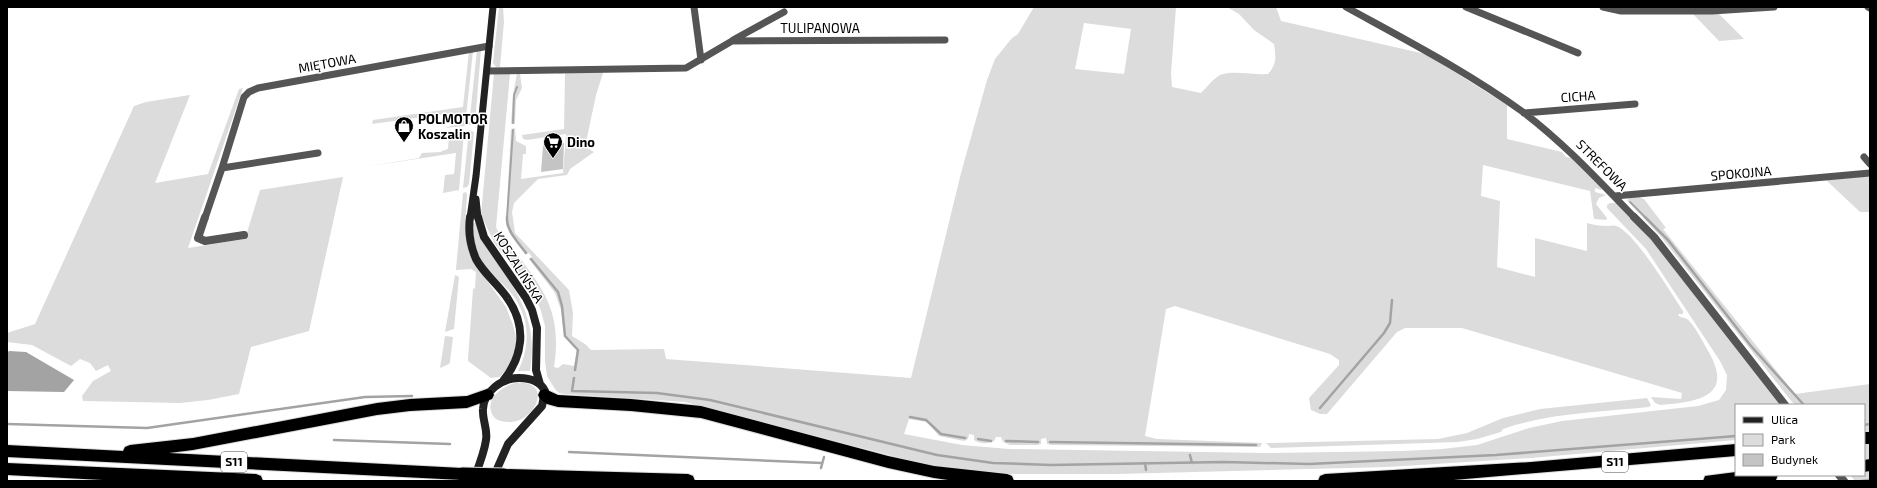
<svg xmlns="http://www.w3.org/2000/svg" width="1877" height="488" font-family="'Exo 2',sans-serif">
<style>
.green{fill:#dcdcdc;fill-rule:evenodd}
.water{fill:#a3a3a3}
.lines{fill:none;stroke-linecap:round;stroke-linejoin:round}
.stream-far1{stroke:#a3a3a3;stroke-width:2}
.stream{stroke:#a3a3a3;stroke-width:2.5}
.building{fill:#c4c4c4}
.highway-casing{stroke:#dbdbdb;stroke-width:2}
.street-far1{stroke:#555;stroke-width:7}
.street{stroke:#555;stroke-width:8}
.secondary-far1{stroke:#222;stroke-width:7}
.secondary{stroke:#222;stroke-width:8}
.highway{fill:#000;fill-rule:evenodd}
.highway-bridge-casing{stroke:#dbdbdb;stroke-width:15;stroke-linecap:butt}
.highway-bridge{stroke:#000;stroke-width:13}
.labels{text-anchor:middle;stroke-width:3;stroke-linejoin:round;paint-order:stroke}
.shield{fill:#fff;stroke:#4c4c4c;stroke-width:1}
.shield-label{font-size:12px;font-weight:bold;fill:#000}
.street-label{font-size:13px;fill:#000;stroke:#fff}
.poi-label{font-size:13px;font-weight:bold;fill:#000;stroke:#fff;text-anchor:start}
</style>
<rect width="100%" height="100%" fill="#fff"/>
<!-- green -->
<path class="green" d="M499,7H503L504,22L500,67H496L493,63Z
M1034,7H1176L1171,73L1172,87L1201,93C1207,87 1213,79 1220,75C1231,70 1254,75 1268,74C1277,64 1276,57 1274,44L1254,30L1239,14L1227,7H1276L1281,21L1425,54L1434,59L1507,105V139L1562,152L1566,157L1573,158L1603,188L1601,190L1595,188V192L1606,195L1599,198L1596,204L1607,218L1606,220L1594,219L1590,191L1483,165L1481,196L1500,201L1497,267L1535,277V238L1587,251V223C1593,225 1600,226 1607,226C1610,226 1613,225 1616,226C1634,231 1671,293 1683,311V314H1678L1679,316C1681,318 1684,317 1687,319C1694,324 1703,342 1707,349C1736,397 1698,402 1660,405L1655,403L1651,397L1681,399L1682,393L1462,328H1405L1397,332L1327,414H1320L1311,410L1309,398L1339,365V360L1330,354L1175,306L1166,309L1145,436L1157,439L1262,443L1260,447L1052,445L1047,444L1046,438L1041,439V444L1037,445H1010L1003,442L1001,437H996L994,441C989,444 979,444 974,440V435L969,434L968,439L964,441L939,436L927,422L909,419L904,434L962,445L1009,449L1266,453L1402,451L1442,449L1477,445L1529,428L1562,421L1698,406L1719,400L1726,390L1727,375L1720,361L1646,249L1607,208V205L1610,203H1617L1639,224L1780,404L1736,405V440L1531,458L1388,467L1117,474H1009L939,467L912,461L685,402L566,394L559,393L555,389L547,376L545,361V326L541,311L535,296L495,244L481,215L494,73L510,74L496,227L502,239L507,242C541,285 563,309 554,367L558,368L563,364L574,366L577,350L564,337L561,310L555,293L529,259L532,257L529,253L525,254L510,234L506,225L511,129L515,128L516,141L526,146V154H523L521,179L563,173L566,134L527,140L523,139L522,135L564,129L565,73L558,74L561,71L604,70L596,95L585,147L594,152L570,169L567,175L538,179L514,203L512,212L515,233L569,290L573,313L572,336L585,344L591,350L664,349L666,359L911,378L961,173L987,80L995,59L1012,38L1018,34ZM1084,23L1131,29L1124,74L1075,69Z
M1693,14H1719L1744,39L1719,41Z
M477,50H481L475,123L469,125Z
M469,51H473L465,126L445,128L451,126L452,113L372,124L373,120L463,107Z
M517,73L520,74L522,88L516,100L515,124H511L513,95Z
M243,88L188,248L245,239L260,190L343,177L309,331L251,347L239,394L208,400L180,403L83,401L82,396L93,381L111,371L108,365L96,371L90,363L80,359L71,366L32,345L7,342V333L35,324L134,106L146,102L190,95L155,183L208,174L239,89Z
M469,130L474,132L469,184L467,187L463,188Z
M464,133L459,190L443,193L445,175L454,174L456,153L364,167L419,158L422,153L441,152L442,151L448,149L449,136Z
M1870,176V212H1860L1826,180Z
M466,192L467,194L465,227L478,268L506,307L513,325L516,337L515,352L510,365L500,377L491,378L468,361V359L473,289L475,288L476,272L471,269L456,270V269L463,193Z
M1637,196L1644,199L1666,228L1663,229L1795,394L1870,384V481H1855L1850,475H1864V405H1796L1792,402L1662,238L1627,200L1630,198L1629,197Z
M474,223H476C480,239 489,249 498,263C523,300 537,325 530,371H518C531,345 530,317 511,293C499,279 483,269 476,251C473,243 473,232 472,224Z
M455,275L459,277L454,329L445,332Z
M445,336L453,337L450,362L449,364L440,368Z
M515,383C557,378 534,430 501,421C496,420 492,416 491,411C487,397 503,386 515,383Z
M1647,398L1651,405L1649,407C1600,412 1549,413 1503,429L1501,432L1477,439L1458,442L1271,448L1266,443L1438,439L1467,433L1503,418L1540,409Z"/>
<!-- water -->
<path class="water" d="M9,351L26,352L74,380L64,392L7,391V353Z"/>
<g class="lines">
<!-- stream-far1 -->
<path class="stream-far1" d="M513,123L514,95L517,87
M1630,202L1646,218
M507,218L513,130"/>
<!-- stream -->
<path class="stream" d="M507,217C506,230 518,242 526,253
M1645,217L1668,240L1751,346L1804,405
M531,259L558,292L562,306L565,336L578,350L575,370
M574,378L572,391L657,393L710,400L937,455L993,463L1051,465L1224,462L1309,464L1496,455L1736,436
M1320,408L1384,333L1390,323L1392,300
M910,417L926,420L941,434L965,438
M7,424L147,428L365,397L412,396
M1864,425L1870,424
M978,439L991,441
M334,440L450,444
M1006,441L1038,442
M1050,442L1256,445
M569,452L822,463
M1190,455L1192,463
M1145,463L1146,470
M821,468L824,457
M1861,481L1870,480"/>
</g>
<!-- building -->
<path class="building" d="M564,143L563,169L541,172L543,146Z"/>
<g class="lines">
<!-- highway casing -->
<g class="highway-casing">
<path id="highway" d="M487,389L492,391L494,395L492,399L467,408L410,411L377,415L193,450L169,453L462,468L467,469L469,474L467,479L462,480L7,457V445L123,451L125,447L130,445L193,438L377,403L410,399L467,396Z
M545,389L558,395L631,399L701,406L888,456L934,466L1007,474L1012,476L1014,481H955L934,478L888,468L701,418L631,411L558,407L547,404L540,399L538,395L540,391Z
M1864,432H1870V444H1864Z
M1736,444V456L1442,481H1318L1320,476L1325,474L1531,462Z
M1870,459V471L1864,472V460Z
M7,463L256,474L261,476L263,481H122L7,475Z
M504,469L688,474L693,476L695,481H503L499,480L497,475L499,470Z
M1736,472V475H1778L1776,480L1772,481H1703L1705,476Z"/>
</g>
<!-- street-far1 -->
<path class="street-far1" d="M694,7L701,60
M1346,7C1406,40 1468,72 1523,112C1564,143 1599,181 1635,218
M1466,7L1578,53
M1603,7L1621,11H1712L1774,7
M1868,7L1870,8
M733,40L784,12
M487,71L686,68L732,41L945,40
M1524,113L1635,104
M318,153L222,168L244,97L249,92L258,88L489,46
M1864,157L1870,164
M1615,196L1870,173
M205,218L222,168"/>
<!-- street -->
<path class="street" d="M205,217L198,238L205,241L244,235
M1634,217L1654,237L1785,405
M1839,475L1844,481"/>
<!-- secondary-far1 -->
<path class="secondary-far1" d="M476,199L478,218
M470,218L476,176L493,7"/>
<!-- secondary -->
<path class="secondary" d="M470,217C468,231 470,245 476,259C484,274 499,285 508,299C527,327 523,356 503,381
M478,217L484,237L526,298L532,310L537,328L536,370L540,384
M473,481C478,468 484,454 486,440C488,429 482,420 483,409C484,391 502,378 519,378C530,378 540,381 545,391L542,406L508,444L493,478"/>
<!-- highway -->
<use href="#highway" class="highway"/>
<!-- highway-bridge casing -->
<g class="highway-bridge-casing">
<path id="highway-bridge" d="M462,474L504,475"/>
</g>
<!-- highway-bridge -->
<use href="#highway-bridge" class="highway-bridge"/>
</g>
<!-- icons -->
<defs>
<g id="shop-pin" transform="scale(1)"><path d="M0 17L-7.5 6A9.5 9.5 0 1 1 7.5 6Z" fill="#000" stroke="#fff"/><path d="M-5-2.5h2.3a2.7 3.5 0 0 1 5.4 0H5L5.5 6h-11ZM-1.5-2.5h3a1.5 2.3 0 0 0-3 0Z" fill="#fff"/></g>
<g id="supermarket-pin" transform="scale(1)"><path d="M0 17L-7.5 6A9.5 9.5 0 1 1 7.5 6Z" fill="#000" stroke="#fff"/><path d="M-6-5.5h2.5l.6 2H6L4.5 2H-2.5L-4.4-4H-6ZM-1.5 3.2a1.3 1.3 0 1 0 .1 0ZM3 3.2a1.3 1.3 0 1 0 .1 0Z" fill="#fff"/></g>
</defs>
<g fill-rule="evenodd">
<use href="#shop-pin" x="404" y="126"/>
<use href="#supermarket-pin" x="553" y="142"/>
</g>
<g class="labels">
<!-- shield labels -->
<g class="shield">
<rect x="221" y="452" width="26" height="20" rx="3"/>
<rect x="1602" y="452" width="26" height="20" rx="3"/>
</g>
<g class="shield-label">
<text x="234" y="466">S11</text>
<text x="1615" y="466">S11</text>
</g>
<!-- street labels -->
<g class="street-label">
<text x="820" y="33">TULIPANOWA</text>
<text transform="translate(327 63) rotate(-10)" y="5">MIĘTOWA</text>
<text transform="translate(1578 96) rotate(-4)" y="5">CICHA</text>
<text transform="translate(1602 165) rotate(45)" y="5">STREFOWA</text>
<text transform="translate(1741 173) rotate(-5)" y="5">SPOKOJNA</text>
<text transform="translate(519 267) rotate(58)" y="5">KOSZALIŃSKA</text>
</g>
<!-- poi labels -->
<g class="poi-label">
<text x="418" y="124">POLMOTOR<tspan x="418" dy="15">Koszalin</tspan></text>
<text x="567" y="147">Dino</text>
</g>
</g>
<!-- border -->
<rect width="1877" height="488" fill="none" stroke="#000000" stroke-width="16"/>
<!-- legend -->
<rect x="1735" y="404" width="130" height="72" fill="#ffffff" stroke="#999999"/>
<rect x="1743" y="417" width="20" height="6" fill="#222222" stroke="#999999"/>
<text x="1771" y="424" font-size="12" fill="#000000">Ulica</text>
<rect x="1743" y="434" width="20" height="12" fill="#dcdcdc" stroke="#999999"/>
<text x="1771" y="444" font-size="12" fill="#000000">Park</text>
<rect x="1743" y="454" width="20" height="12" fill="#c4c4c4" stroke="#999999"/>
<text x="1771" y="464" font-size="12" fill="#000000">Budynek</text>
</svg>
